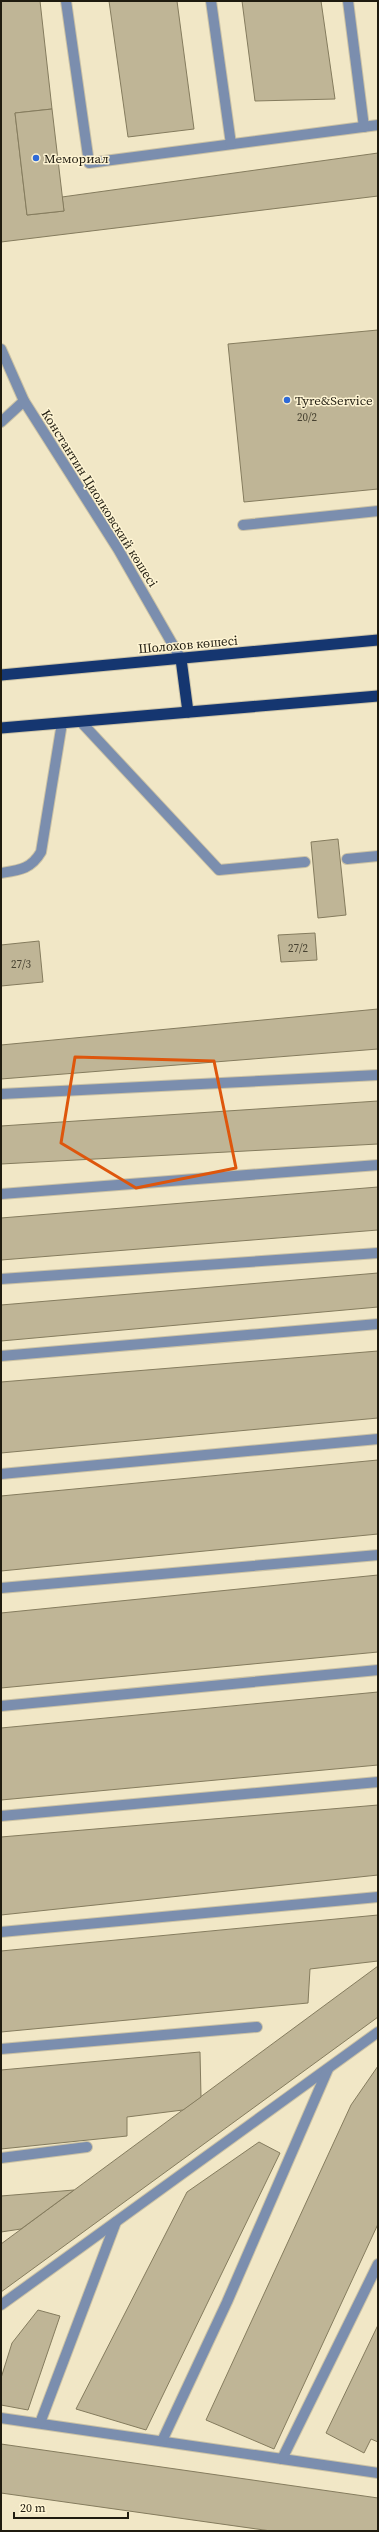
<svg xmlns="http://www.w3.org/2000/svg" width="379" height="2532" font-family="'Source Serif 4',serif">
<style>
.building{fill:#bfb596;stroke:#857c5e}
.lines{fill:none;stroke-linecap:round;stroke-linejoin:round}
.service-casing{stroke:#cbc2a5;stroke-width:12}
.tertiary-casing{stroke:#cbc2a5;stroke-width:12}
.trunk-casing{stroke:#cbc2a5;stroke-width:13}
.service{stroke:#7b8eae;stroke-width:10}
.tertiary{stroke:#7b8eae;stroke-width:10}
.trunk{stroke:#153670;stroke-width:11}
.marked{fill:none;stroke:#de560c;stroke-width:3;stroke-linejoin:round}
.poi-dot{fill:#2f6ad8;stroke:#fef4d3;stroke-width:1.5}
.labels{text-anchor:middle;stroke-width:3;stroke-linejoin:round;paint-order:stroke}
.number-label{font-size:11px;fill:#474231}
.poi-label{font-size:13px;fill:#1f1b0f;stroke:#fef4d3;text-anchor:start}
.street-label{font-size:13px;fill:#1f1b0f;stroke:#fef4d3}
</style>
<rect width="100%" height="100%" fill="#f1e7c6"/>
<g class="building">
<path d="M1,1H40L52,109L15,113L27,215L64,211L62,197L378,153V196L1,242Z"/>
<path d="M109,1H177L194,129L128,137Z"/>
<path d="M242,1H321L335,99L255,101Z"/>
<path d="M52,109L64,211L27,215L15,113Z"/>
<path d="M378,330V489L244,502L228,344Z"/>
<path d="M338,839L346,915L318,918L311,842Z"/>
<path d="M315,933L317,960L281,962L278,935Z"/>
<path d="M39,941L43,982L1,986V945Z"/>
<path d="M378,1009V1049L1,1079V1045Z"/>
<path d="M378,1101V1144L1,1164V1126Z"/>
<path d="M378,1187V1230L1,1260V1218Z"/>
<path d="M378,1273V1307L1,1341V1305Z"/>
<path d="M378,1351V1418L1,1453V1382Z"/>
<path d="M378,1460V1534L1,1571V1496Z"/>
<path d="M378,1575V1652L1,1688V1613Z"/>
<path d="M378,1692V1765L1,1800V1728Z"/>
<path d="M378,1805V1875L1,1915V1837Z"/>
<path d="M378,1915V1961L310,1969L308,2003L1,2032V1951Z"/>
<path d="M378,1966V2017L1,2292V2244Z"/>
<path d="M200,2052L201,2097L183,2110L127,2117V2136L1,2149V2070Z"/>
<path d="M378,2066V2224L274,2449L206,2420L351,2105Z"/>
<path d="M259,2142L280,2153L146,2430L76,2409L187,2192Z"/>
<path d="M74,2190L21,2229L1,2232V2196Z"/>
<path d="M38,2310L60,2316L28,2410L1,2405V2378L12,2343Z"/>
<path d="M378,2325V2442L371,2439L364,2453L326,2433Z"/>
<path d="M1,2444L378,2498V2531H271L1,2493Z"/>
</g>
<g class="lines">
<defs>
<g id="service">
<path d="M66,1L89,163L378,125"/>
<path d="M211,1L231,144"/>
<path d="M348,1L364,127"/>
<path d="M1,422L24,401"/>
<path d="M243,525L378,511"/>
<path d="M81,722L219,870L305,862"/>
<path d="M347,859L378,856"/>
<path d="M1,873C20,870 31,869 41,852L62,723"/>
<path d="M1,1094L378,1075"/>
<path d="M1,1194L378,1165"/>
<path d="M1,1279L378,1253"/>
<path d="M1,1356L378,1324"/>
<path d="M1,1474L378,1439"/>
<path d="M1,1588L378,1555"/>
<path d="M1,1706L378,1670"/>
<path d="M1,1816L378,1782"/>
<path d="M1,1932L378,1897"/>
<path d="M1,2049L257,2027"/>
<path d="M1,2158L87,2147"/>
<path d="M1,2305L378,2032"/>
<path d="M1,2418L378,2473"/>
<path d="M40,2423L116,2222"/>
<path d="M162,2441L227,2302L328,2069"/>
<path d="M282,2459L378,2264"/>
</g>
<path id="tertiary" d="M1,349L24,401L118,549L181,659"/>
<g id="trunk">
<path d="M181,659L188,712"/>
<path d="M1,675L378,640"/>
<path d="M1,728L378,696"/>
</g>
</defs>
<use href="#service" class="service-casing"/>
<use href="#tertiary" class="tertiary-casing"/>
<use href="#trunk" class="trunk-casing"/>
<use href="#service" class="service"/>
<use href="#tertiary" class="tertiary"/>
<use href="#trunk" class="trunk"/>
</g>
<path class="marked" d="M75,1057L214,1061L236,1168L136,1188L61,1143Z"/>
<g class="poi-dot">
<circle cx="36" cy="158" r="4"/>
<circle cx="287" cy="400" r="4"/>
</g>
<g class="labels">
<g class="number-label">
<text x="307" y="421">20/2</text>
<text x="298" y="952">27/2</text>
<text x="21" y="968">27/3</text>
</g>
<g class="poi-label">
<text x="44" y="163">Мемориал</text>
<text x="295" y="405">Tyre&amp;Service</text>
</g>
<g class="street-label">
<text transform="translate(100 498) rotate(58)" y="5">Константин Циолковский көшесі</text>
<text transform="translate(188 644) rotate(-5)" y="5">Шолохов көшесі</text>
</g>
</g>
<rect width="379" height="2532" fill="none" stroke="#1f1b0f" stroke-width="4"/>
<path d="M14 2512v6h114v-6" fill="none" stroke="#1f1b0f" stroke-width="2"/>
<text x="20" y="2512" font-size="12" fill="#1f1b0f" stroke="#fef4d3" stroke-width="3" paint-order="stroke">20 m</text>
</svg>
